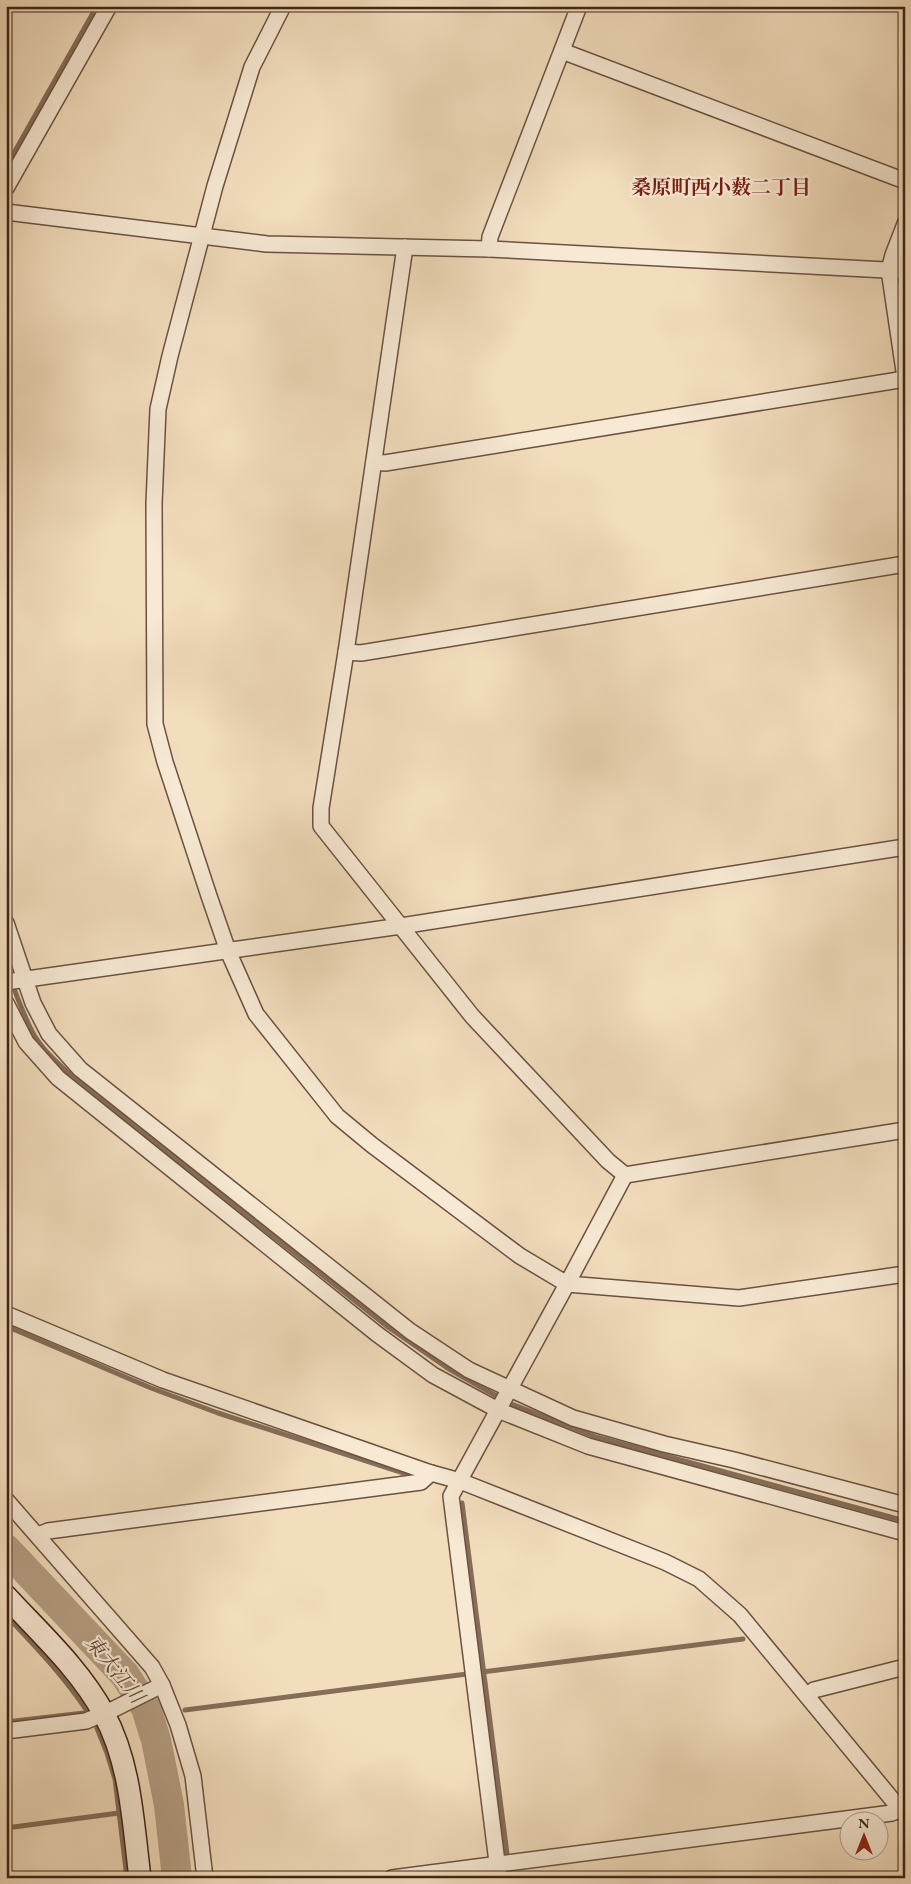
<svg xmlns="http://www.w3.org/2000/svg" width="911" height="1884" font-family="'EB Garamond','Noto Serif JP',serif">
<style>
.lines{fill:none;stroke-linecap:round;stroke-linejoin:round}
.stream{stroke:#856d58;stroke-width:5}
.river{stroke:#b59e84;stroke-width:30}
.street-casing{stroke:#6b5240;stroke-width:18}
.secondary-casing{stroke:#3e2416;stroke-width:24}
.street{stroke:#f7e9d4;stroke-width:15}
.secondary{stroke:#f7e9d4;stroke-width:21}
.labels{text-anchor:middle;stroke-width:4.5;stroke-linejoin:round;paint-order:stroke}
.neighbourhood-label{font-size:20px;font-weight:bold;fill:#7a1f14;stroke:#f7e9d4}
.water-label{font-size:20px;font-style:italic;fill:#624937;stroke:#f7e9d4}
</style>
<rect width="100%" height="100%" fill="#f2ddbd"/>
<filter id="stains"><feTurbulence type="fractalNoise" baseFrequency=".004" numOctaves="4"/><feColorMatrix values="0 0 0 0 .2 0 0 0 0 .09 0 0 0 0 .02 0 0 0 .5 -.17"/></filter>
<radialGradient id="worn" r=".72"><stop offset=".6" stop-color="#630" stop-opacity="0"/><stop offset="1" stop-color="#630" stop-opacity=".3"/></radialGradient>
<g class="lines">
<g class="stream">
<path d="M6,167L97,6"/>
<path d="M6,966C14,989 22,1013 34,1035C44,1052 60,1065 74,1078L388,1327L449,1369L509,1403L596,1437L905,1521"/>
<path d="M6,1326L151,1388L218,1413L416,1477"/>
<path d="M462,1503L507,1854"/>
<path d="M6,1615C35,1646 64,1676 87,1711L84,1713L6,1722"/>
<path d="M482,1672L743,1639"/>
<path d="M185,1710L467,1674"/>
<path d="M97,1728L107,1753L115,1779L127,1878"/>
<path d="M6,1828L119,1813"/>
<path d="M510,1872V1878"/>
</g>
<path class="river" d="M6,1549L125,1675L146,1708L156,1740L169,1805L177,1878"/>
<defs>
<g id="street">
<path d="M283,6L252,67L215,186L170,356L158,409L154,503L155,724L165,762L209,896L228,951L256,1014L337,1116L372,1145L520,1256L567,1284L625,1175"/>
<path d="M562,51L905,181"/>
<path d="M6,188L109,6"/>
<path d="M6,212L267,244L489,249L905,271"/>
<path d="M905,224L893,255L889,270L905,378"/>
<path d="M405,247L346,652L321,808V826L472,1016L608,1161L625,1175L905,1130"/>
<path d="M489,249L490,237L579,6"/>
<path d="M374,462L385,463L905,379"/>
<path d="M346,652L361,653L905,564"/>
<path d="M6,923L33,1003L49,1034L80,1069L410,1331L469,1370L573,1418L664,1444L734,1460L905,1505"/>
<path d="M6,982L401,926L905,847"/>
<path d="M6,1003L26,1042L58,1078L377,1334L433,1375L498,1410L588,1446L905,1533"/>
<path d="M6,1314L163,1380L431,1473L460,1481L665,1562L699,1579L740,1615L905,1815"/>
<path d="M6,1500L152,1667L162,1685L114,1709L86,1721L6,1731"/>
<path d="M38,1535L48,1531L421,1482L431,1473"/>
<path d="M162,1685L178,1725L193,1776L205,1878"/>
<path d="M807,1696L814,1690L905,1667"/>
<path d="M392,1878L892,1813L900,1809"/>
<path d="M499,1878L451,1496L567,1284L739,1298L905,1274"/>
</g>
<path id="secondary" d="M6,1596C40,1633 80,1669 104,1714C131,1764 133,1823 140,1878"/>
</defs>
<use href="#street" class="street-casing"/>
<use href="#secondary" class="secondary-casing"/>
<use href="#street" class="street"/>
<use href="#secondary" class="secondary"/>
</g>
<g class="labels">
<g class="neighbourhood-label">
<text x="721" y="194">桑原町西小薮二丁目</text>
</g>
<g class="water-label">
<text transform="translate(115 1669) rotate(51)" y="7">東大江川</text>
</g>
</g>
<rect width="911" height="1884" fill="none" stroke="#f2ddbd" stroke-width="25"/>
<rect x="8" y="8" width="896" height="1869" fill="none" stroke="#3e2416" stroke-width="2.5"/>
<rect x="12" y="12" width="886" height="1859" fill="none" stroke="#3e2416"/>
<g transform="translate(864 1836)"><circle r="24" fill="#f7e9d4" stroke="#ad9a88"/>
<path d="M0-4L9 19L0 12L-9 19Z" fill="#8f2418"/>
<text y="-8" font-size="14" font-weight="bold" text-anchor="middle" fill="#3e2416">N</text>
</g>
<rect width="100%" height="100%" filter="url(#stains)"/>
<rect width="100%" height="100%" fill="url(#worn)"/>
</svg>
